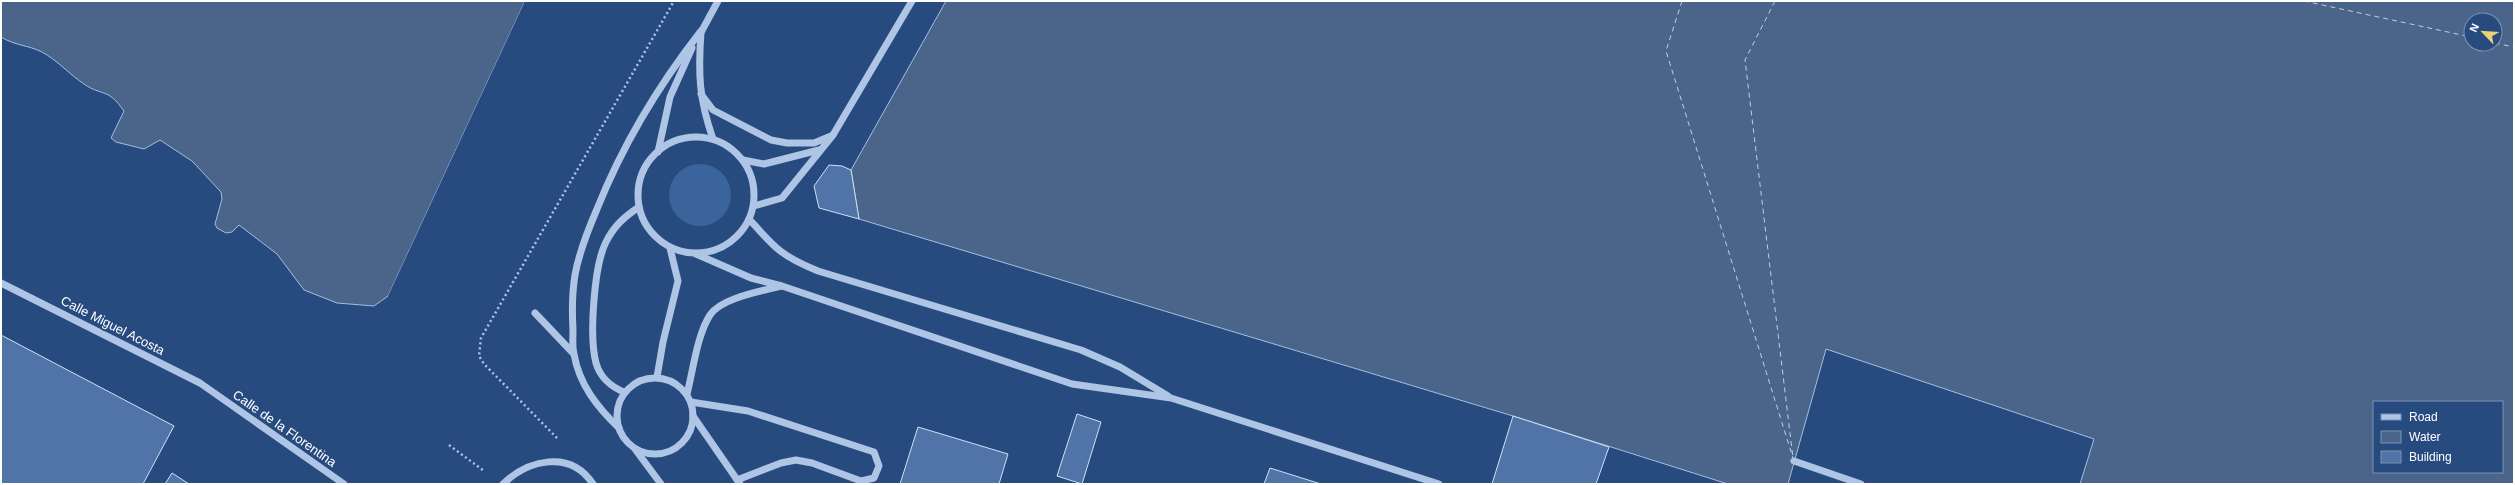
<svg xmlns="http://www.w3.org/2000/svg" width="2515" height="485" font-family="Arial,sans-serif">
<style>
.green{fill:#3c649c}
.water{fill:#4b648a;stroke:#a3bfe6;fill-rule:evenodd}
.pier{fill:#274b7f}
.lines{fill:none;stroke-linecap:round;stroke-linejoin:round}
.ferry{stroke:#b9cfed;stroke-width:1;stroke-dasharray:5 4;stroke-linecap:butt}
.building{fill:#5074a7;stroke:#d1e0f4}
.path{stroke:#aec5e5;stroke-width:2.5;stroke-dasharray:2 3;stroke-linecap:butt}
.minor{stroke:#aec5e5;stroke-width:7}
.labels{text-anchor:middle;stroke-width:4;stroke-linejoin:round;paint-order:stroke}
.street-label{font-size:13px;fill:#fff;stroke:#274b7f}
</style>
<rect width="100%" height="100%" fill="#274b7f"/>
<circle class="green" cx="700" cy="195" r="31"/>
<g class="water">
<path d="M1,1H525L388,296L374,306L337,303L304,290L277,254L239,225L232,232L226,233L217,228L215,224L222,199L221,192L192,161L160,140L144,149L116,142L111,138L124,111C107,87 103,97 84,84C69,74 57,60 42,52C28,45 16,46 1,37Z"/>
<path d="M946,1H2514V484H2080L2094,439L1826,349L1788,484H1728L1513,416L859,219L851,170ZM2471,20H2495V44H2471ZM2374,402H2502V472H2374Z"/>
</g>
<path class="pier" d="M525,1L526,2L390,297L388,296Z"/>
<g class="lines">
<g class="ferry">
<path d="M1682,1L1666,51L1793,458"/>
<path d="M1775,1L1745,60L1793,458"/>
<path d="M2304,1L2471,37"/>
<path d="M2495,43L2514,47"/>
</g>
</g>
<g class="building">
<path d="M829,165L842,166L851,170L859,219L819,208L814,186Z"/>
<path d="M1,335L174,426L143,484H1Z"/>
<path d="M1077,414L1101,422L1082,484L1057,476Z"/>
<path d="M1513,416L1609,447L1596,484H1492Z"/>
<path d="M918,427L1008,454L999,484H900Z"/>
<path d="M1270,468L1321,484H1264Z"/>
<path d="M172,473L189,484H165Z"/>
</g>
<g class="lines">
<g class="path">
<path d="M557,438L484,364L479,356L481,338L674,1"/>
<path d="M449,445L484,471"/>
</g>
<g class="minor">
<path d="M701,32C698,74 699,99 713,139"/>
<path d="M699,36L718,1"/>
<path d="M701,94L713,110L771,140L787,143H814L831,136"/>
<circle cx="696" cy="195" r="58"/>
<path d="M658,152L670,97L692,48"/>
<path d="M743,160L764,164L819,150"/>
<path d="M754,206L782,198L833,135L912,1"/>
<path d="M749,219C775,248 781,256 818,271L1081,350L1120,367L1168,396"/>
<path d="M696,254L751,278L782,286L1072,384L1171,398L1439,484"/>
<path d="M1,283L200,383L344,484"/>
<path d="M535,313L573,353"/>
<path d="M657,377L663,342L678,281L670,248"/>
<circle cx="655" cy="416" r="38"/>
<path d="M624,392C611,387 600,377 596,363C589,337 594,265 606,242C614,226 624,217 639,207"/>
<path d="M687,394C693,371 697,335 710,315C721,298 762,291 781,286"/>
<path d="M691,402L748,411L874,452L879,466L874,478L861,481L812,463L796,460L781,463L737,480"/>
<path d="M693,416L740,484"/>
<path d="M619,428C597,407 579,384 574,354C572,346 573,337 573,330C572,312 572,293 575,275C579,252 588,230 597,209C623,144 658,86 701,31"/>
<path d="M635,449L661,484"/>
<path d="M1794,461L1861,484"/>
<path d="M503,484C528,460 570,449 593,484"/>
</g>
</g>
<g class="labels">
<g class="street-label">
<text transform="translate(113 325) rotate(27)" y="5">Calle Miguel Acosta</text>
<text transform="translate(285 428) rotate(35)" y="5">Calle de la Florentina</text>
</g>
</g>
<rect width="2515" height="485" fill="none" stroke="#ffffff" stroke-width="4"/>
<rect x="2373" y="401" width="130" height="72" fill="#274b7f" stroke="#7d93b2"/>
<rect x="2381" y="414" width="20" height="6" fill="#aec5e5" stroke="#7d93b2"/>
<text x="2409" y="421" font-size="12" fill="#ffffff">Road</text>
<rect x="2381" y="431" width="20" height="12" fill="#4b648a" stroke="#7d93b2"/>
<text x="2409" y="441" font-size="12" fill="#ffffff">Water</text>
<rect x="2381" y="451" width="20" height="12" fill="#5074a7" stroke="#7d93b2"/>
<text x="2409" y="461" font-size="12" fill="#ffffff">Building</text>
<g transform="translate(2483 32) rotate(295)"><circle r="19" fill="#274b7f" stroke="#7d93b2"/>
<path d="M0-3L7 15L0 10L-7 15Z" fill="#edcf74"/>
<text y="-6" font-size="11" font-weight="bold" text-anchor="middle" fill="#ffffff">N</text>
</g>
</svg>
